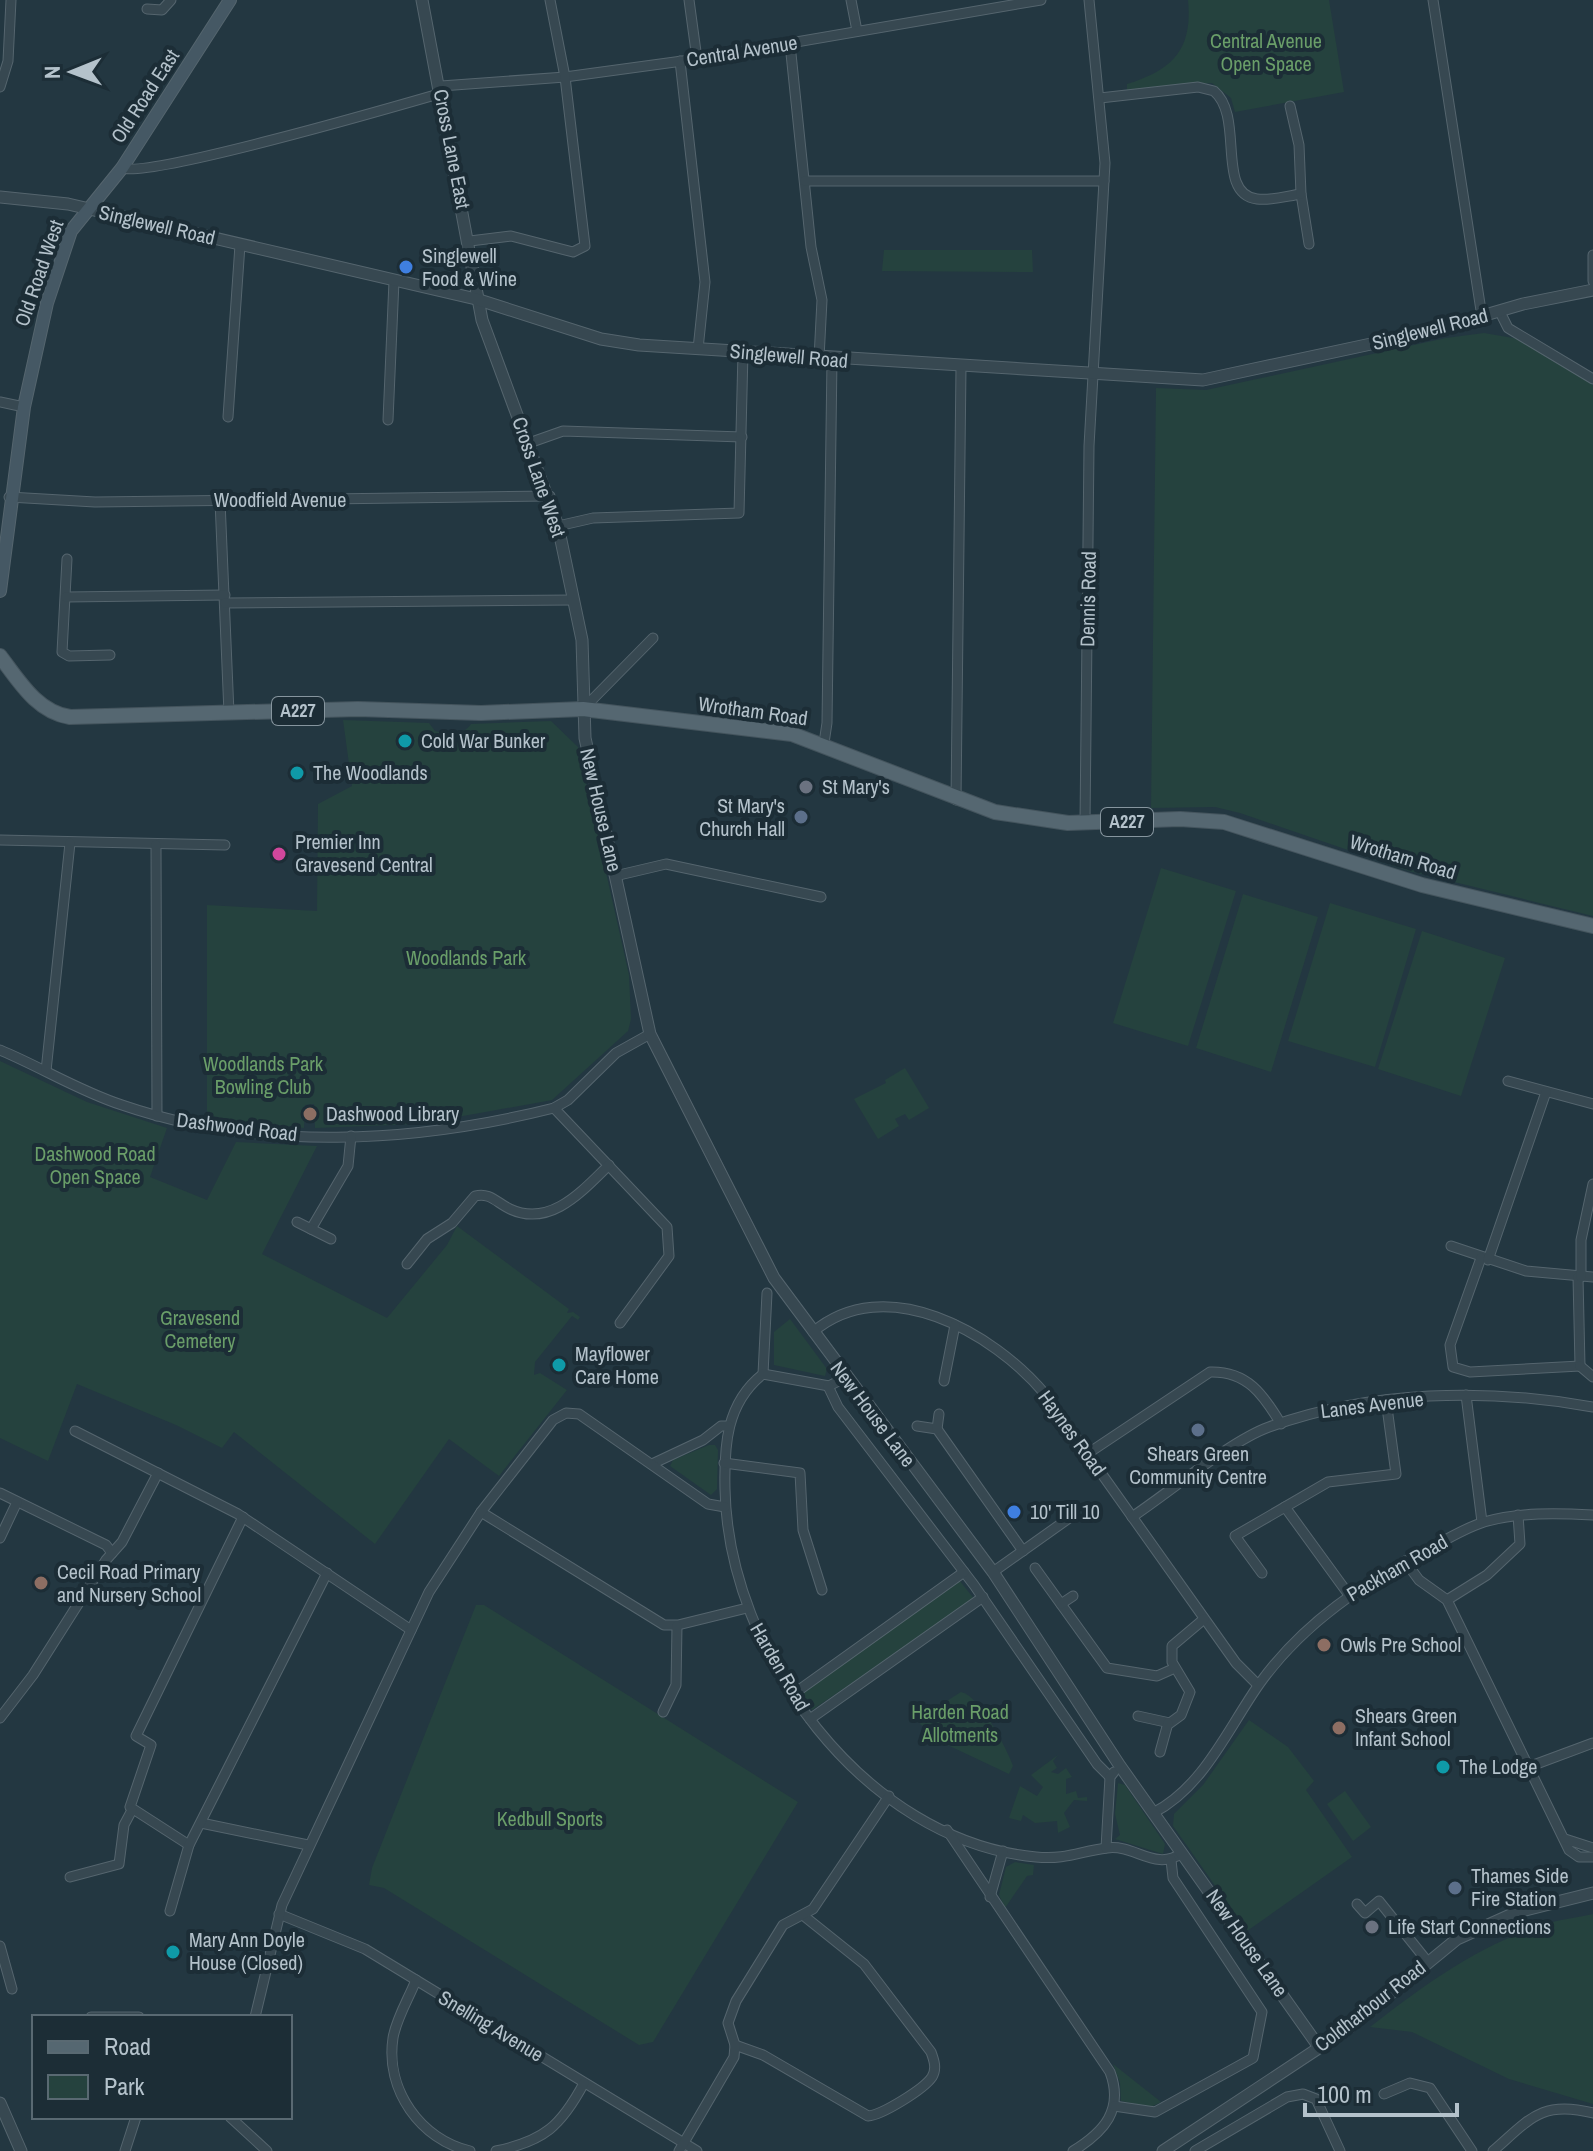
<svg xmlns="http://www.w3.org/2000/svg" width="1593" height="2151" font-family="'Archivo Narrow',sans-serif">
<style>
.green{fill:#25423e}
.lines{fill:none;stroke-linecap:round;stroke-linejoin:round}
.minor-casing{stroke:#55656e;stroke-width:11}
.tertiary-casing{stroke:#55656e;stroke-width:13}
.secondary-casing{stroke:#55656e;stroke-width:14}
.primary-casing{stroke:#44545d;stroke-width:16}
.minor{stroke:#374851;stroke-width:9}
.tertiary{stroke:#374851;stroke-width:11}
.secondary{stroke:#455864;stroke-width:12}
.primary{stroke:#556771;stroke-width:14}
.shop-dot{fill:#3f7fe0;stroke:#1c2d36;stroke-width:3}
.culture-dot{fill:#0f9aa8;stroke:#1c2d36;stroke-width:3}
.worship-dot{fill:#6b7280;stroke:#1c2d36;stroke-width:3}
.service-dot{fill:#5c6f8a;stroke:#1c2d36;stroke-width:3}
.hotel-dot{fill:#d1479c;stroke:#1c2d36;stroke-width:3}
.education-dot{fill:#8d6e63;stroke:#1c2d36;stroke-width:3}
.labels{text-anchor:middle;stroke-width:8;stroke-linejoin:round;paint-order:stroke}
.shield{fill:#1c2d36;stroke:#86959e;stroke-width:2}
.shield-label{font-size:18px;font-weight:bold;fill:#b4c2cb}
.park-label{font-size:20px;fill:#6a9e69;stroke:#1c2d36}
.street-label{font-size:20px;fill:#b4c2cb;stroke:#1c2d36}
.poi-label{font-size:20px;fill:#b4c2cb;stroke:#1c2d36;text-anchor:start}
</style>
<rect width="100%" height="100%" fill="#233741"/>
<g class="green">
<path d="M1188,0H1329L1344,92L1235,112L1231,98L1212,83L1127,90V84C1172,70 1193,50 1188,0Z"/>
<path d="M884,250H1032L1033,272L882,271Z"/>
<path d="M1484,333L1525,340L1593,385V916L1409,871L1240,813L1215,807L1151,808L1156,388L1206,390L1446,338Z"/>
<path d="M343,720L429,723L435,731C448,735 463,736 471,724L551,721L578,747L629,975L631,1019L628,1031L552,1100L419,1124L315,1128L314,1104L305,1105L304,1128L207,1118V905L317,911L318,804L352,786Z"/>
<path d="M1161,868L1236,891L1188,1046L1113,1023Z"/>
<path d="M1243,894L1318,917L1271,1072L1196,1048Z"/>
<path d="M1330,903L1416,929L1375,1067L1288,1041Z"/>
<path d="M1422,931L1505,958L1461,1096L1378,1069Z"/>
<path d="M0,1061L87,1102L167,1128L150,1177L207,1200L236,1142L317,1146L262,1254L387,1318L447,1245L457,1226L569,1309L567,1313L573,1312L580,1317L578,1320L572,1316L535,1362L534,1375L540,1373L567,1390L499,1476L449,1439L375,1544L234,1432L222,1448L176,1425L77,1384L48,1461L0,1438Z"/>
<path d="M905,1068L929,1108L909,1120L905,1114L895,1119L899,1126L878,1139L854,1099L886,1083L885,1080Z"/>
<path d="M790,1319L827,1369L825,1376L774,1365V1332Z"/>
<path d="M709,1445H715L718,1450L717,1489L711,1495L670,1466L673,1460Z"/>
<path d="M959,1580L975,1600L812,1710L801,1693Z"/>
<path d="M476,1605H484L798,1802L653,2042L639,2045L384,1888L369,1885L372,1868Z"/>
<path d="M961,1692C980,1696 1006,1747 1013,1766L1009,1774L939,1741L920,1724L923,1716Z"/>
<path d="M1249,1720L1288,1747L1314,1781L1306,1790L1352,1857L1247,1931L1173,1826L1174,1814L1203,1785Z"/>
<path d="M1058,1755L1053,1761L1057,1768L1051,1772L1058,1774L1066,1768L1072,1777L1066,1779V1794L1076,1791L1078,1798L1087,1797V1801L1074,1800L1064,1813L1070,1827L1058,1833L1057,1821L1035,1823L1023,1815L1021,1821L1009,1818L1020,1786L1037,1796L1043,1787L1031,1775Z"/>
<path d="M1118,1783L1125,1785L1165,1844L1163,1854L1115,1839L1120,1835L1115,1814Z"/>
<path d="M1345,1791L1371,1827L1353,1841L1327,1804Z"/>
<path d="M1015,1862L1034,1865L1033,1875L1027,1876L1005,1908L999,1895L1006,1867Z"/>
<path d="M1593,1914V2104L1509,2079L1412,2032L1370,2027C1421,1987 1476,1947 1539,1926C1556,1920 1575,1918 1593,1914Z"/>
<path d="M1113,2064L1161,2102L1151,2107L1121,2101L1120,2083Z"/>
</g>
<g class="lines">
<defs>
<g id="minor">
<path d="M689,0L697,59"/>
<path d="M851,0L857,31"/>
<path d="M1433,0L1482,317"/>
<path d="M147,9L162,10L171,0"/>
<path d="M790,44L811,247L822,300L819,358"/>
<path d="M680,61L705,282L698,349"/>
<path d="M441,86L565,77L697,59L1041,0"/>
<path d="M0,87L8,61L11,0"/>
<path d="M1100,98L1198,87L1214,91C1245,117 1215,194 1257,199C1271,201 1287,196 1301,194L1309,244"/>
<path d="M1290,106L1299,145L1301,194"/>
<path d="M122,168C149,178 397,106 442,93"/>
<path d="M805,181H1104"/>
<path d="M470,241L511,236L573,252L585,246L565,77L550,0"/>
<path d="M1593,255V281"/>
<path d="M1500,312L1508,328L1593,379"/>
<path d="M0,402L24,407"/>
<path d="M228,417L240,245"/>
<path d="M388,420L394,281"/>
<path d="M529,443L563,431L742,437"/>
<path d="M9,497L95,502L550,496"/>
<path d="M220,501L229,713"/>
<path d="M558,526L593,518L739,513L743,352"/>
<path d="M67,559L62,652L69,656L110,655"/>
<path d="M66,597L225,595"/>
<path d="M225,603L574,600"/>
<path d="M583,709L653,638"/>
<path d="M824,743L827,723L832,359"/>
<path d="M956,800L961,367"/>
<path d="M1085,823L1089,446L1105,163L1089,0"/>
<path d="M0,840L225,845"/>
<path d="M156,845L157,1116"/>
<path d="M615,876L666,864L821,897"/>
<path d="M0,1050C41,1067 79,1091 122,1105C259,1152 414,1143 554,1108L568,1100L616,1053L650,1034"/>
<path d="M46,1071L70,843"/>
<path d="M1508,1081L1593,1104"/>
<path d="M554,1108L667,1227L669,1256L620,1323"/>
<path d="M297,1222L311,1229L348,1166L351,1136"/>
<path d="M311,1229L331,1239"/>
<path d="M1451,1246L1526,1271L1593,1277"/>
<path d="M1481,1258L1450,1345L1453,1367L1470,1372L1580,1366"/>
<path d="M1488,1260L1546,1092"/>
<path d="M407,1264L427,1239L452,1223L475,1196C490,1192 497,1203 510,1209C551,1228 583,1190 609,1165"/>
<path d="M1578,1277L1580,1366"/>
<path d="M1581,1277V1240L1593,1184"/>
<path d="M813,1332C885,1271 993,1332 1045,1394L1236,1663L1258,1685"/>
<path d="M1580,1366L1593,1377"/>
<path d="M763,1374L767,1293"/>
<path d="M846,1377L829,1386L763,1374C726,1403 724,1446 725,1489C728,1653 864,1841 1036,1857C1066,1860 1081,1851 1107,1848C1135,1844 1155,1872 1182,1853"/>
<path d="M944,1381L955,1325"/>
<path d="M828,1386L838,1407L974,1585L1097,1764L1110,1777"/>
<path d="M1466,1395L1482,1522"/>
<path d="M917,1426L937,1429L1023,1551"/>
<path d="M937,1429L939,1414"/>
<path d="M75,1431L238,1514L411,1630"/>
<path d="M1087,1454L1210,1372C1247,1371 1263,1394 1281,1424"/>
<path d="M724,1463L800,1473L803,1530L822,1590"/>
<path d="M652,1464L703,1440L721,1426H729"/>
<path d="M0,1493L106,1545L112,1553"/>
<path d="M1285,1507L1349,1595"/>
<path d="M481,1512L664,1625H678L747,1608"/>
<path d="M1132,1517C1168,1493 1232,1440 1269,1427C1372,1390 1486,1388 1593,1407"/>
<path d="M0,1538L17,1502"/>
<path d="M1405,1561L1419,1580L1447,1600L1569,1850L1579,1857H1593"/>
<path d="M1035,1568L1107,1668L1157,1676L1175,1668"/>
<path d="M993,1572L1072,1516"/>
<path d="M1262,1573L1235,1536L1328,1482L1396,1474L1386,1400"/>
<path d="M1447,1600L1487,1575L1520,1544L1518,1515"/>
<path d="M1061,1604L1073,1596"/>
<path d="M792,1695L964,1572"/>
<path d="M663,1712L676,1685L677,1626"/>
<path d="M1138,1716L1170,1723L1181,1715L1190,1692L1172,1662V1646L1204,1619"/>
<path d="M0,1718L33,1675L106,1560L122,1542L158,1473"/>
<path d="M810,1719L983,1597"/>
<path d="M1160,1752L1168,1723"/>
<path d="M1531,1766L1593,1743"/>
<path d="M1153,1813C1204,1787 1228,1728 1260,1683C1304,1622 1364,1583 1429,1549C1447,1539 1465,1528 1484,1522C1519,1512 1557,1513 1593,1515"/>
<path d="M201,1823L308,1845"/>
<path d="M947,1830L1110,2072C1124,2110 1104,2132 1073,2151"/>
<path d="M1565,1839L1593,1848"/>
<path d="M189,1845L130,1807L151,1745L136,1736L243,1517"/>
<path d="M1106,1848L1110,1777L1114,1772"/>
<path d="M70,1877L119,1864L124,1825L132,1810"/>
<path d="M990,1897L1003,1851"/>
<path d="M1357,1904L1365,1913L1379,1901L1427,1961"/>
<path d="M170,1911L189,1845L327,1573"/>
<path d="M279,1914L365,1949L697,2151"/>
<path d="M0,1946L12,1989"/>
<path d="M416,1980C409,1998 396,2019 393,2038C385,2090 421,2140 470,2151"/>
<path d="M91,2017H139"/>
<path d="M255,2017L282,1905L429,1592L481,1512L553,1420L566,1413L579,1414L708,1504L725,1507"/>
<path d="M735,2045L763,2055L868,2116C882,2115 924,2089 932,2077C937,2069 934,2060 931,2052L864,1964L804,1916"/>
<path d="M1384,2094L1410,2083L1430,2088L1472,2151"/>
<path d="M1114,2106L1155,2112L1253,2058L1262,2012L1173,1878L1171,1860"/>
<path d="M230,2117L267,2151"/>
<path d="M125,2151L136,2117"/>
<path d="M496,2151C544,2141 561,2126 584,2083"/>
<path d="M679,2151L734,2057L735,2045L728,2023L736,2001L783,1925L813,1909L889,1796"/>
<path d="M1195,2151L1287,2097L1303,2094L1316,2099L1340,2151"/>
<path d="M1493,2151C1530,2119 1541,2100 1593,2113"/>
</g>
<g id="tertiary">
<path d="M422,0L482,320L558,526L582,640L585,738L650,1034L774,1278L993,1572L1120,1766L1319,2047"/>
<path d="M0,197L68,204L476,299L601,339L639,345L1203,380L1427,332L1523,304L1593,290"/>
<path d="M0,2103L21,2151"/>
<path d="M1163,2151L1346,2030L1457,1939L1517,1912L1593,1893"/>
</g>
<path id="secondary" d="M0,591L24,407L47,303L71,231L122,168L230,0"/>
<path id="primary" d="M0,656C19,681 37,712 70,717L358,709L481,713L583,709L792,734L995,812L1068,823L1180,819L1224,822L1422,885L1593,926"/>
</defs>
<use href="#minor" class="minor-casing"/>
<use href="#tertiary" class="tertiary-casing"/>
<use href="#secondary" class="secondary-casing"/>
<use href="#primary" class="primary-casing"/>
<use href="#minor" class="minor"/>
<use href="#tertiary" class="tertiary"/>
<use href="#secondary" class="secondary"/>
<use href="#primary" class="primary"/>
</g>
<g class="shop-dot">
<circle cx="406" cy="267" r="8"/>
<circle cx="1014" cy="1512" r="8"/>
</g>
<g class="culture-dot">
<circle cx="405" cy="741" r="8"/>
<circle cx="297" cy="773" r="8"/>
<circle cx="559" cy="1365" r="8"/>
<circle cx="1443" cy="1767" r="8"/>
<circle cx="173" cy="1952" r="8"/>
</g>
<g class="worship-dot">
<circle cx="806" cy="787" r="8"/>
<circle cx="1372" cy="1927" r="8"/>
</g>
<g class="service-dot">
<circle cx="801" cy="817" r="8"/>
<circle cx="1198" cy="1430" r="8"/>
<circle cx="1455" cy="1888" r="8"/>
</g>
<circle class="hotel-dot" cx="279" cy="854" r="8"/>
<g class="education-dot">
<circle cx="310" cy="1114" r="8"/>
<circle cx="41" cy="1583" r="8"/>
<circle cx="1324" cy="1645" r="8"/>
<circle cx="1339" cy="1728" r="8"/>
</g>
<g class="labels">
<g class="shield">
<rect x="272" y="697" width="52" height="28" rx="6"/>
<rect x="1101" y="808" width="52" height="28" rx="6"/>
</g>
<g class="shield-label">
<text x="298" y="717">A227</text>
<text x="1127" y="828">A227</text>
</g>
<g class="park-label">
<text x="1266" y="48">Central Avenue<tspan x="1266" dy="23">Open Space</tspan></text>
<text x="466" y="965">Woodlands Park</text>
<text x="263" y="1071">Woodlands Park<tspan x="263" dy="23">Bowling Club</tspan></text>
<text x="95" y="1161">Dashwood Road<tspan x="95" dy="23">Open Space</tspan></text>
<text x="200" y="1325">Gravesend<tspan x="200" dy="23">Cemetery</tspan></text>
<text x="960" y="1719">Harden Road<tspan x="960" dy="23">Allotments</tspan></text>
<text x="550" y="1826">Kedbull Sports</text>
</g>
<g class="street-label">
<text transform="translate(742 51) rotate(-9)" y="7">Central Avenue</text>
<text transform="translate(145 96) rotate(-57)" y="7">Old Road East</text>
<text transform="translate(452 149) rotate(79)" y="7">Cross Lane East</text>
<text transform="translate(157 225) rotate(13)" y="7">Singlewell Road</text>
<text transform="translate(39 273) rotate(-71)" y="7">Old Road West</text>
<text transform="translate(1430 329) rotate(-14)" y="7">Singlewell Road</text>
<text transform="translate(789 356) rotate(5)" y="7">Singlewell Road</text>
<text transform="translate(539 477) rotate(71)" y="7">Cross Lane West</text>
<text x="280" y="507">Woodfield Avenue</text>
<text transform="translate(1088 599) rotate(-89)" y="7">Dennis Road</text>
<text transform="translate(753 711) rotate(8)" y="7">Wrotham Road</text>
<text transform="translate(601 810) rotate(77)" y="7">New House Lane</text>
<text transform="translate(1403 857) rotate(17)" y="7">Wrotham Road</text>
<text transform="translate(237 1127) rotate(7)" y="7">Dashwood Road</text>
<text transform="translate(1372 1405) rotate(-7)" y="7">Lanes Avenue</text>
<text transform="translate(873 1414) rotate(53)" y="7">New House Lane</text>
<text transform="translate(1072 1433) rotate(54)" y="7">Haynes Road</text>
<text transform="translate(1397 1568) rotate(-30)" y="7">Packham Road</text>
<text transform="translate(780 1667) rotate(60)" y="7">Harden Road</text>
<text transform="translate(1247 1943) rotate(55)" y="7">New House Lane</text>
<text transform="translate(1370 2006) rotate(-38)" y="7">Coldharbour Road</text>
<text transform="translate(491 2026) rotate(31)" y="7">Snelling Avenue</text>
</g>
<g class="poi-label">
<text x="422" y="263">Singlewell<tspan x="422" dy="23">Food &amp; Wine</tspan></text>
<text x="421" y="748">Cold War Bunker</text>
<text x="313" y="780">The Woodlands</text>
<text x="822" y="794">St Mary's</text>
<text x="785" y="813" text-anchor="end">St Mary's<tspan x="785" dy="23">Church Hall</tspan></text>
<text x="295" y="849">Premier Inn<tspan x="295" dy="23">Gravesend Central</tspan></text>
<text x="326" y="1121">Dashwood Library</text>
<text x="575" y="1361">Mayflower<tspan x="575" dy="23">Care Home</tspan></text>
<text x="1198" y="1461" text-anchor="middle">Shears Green<tspan x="1198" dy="23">Community Centre</tspan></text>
<text x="1030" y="1519">10' Till 10</text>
<text x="57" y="1579">Cecil Road Primary<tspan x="57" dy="23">and Nursery School</tspan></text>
<text x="1340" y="1652">Owls Pre School</text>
<text x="1355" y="1723">Shears Green<tspan x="1355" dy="23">Infant School</tspan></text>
<text x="1459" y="1774">The Lodge</text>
<text x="1471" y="1883">Thames Side<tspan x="1471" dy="23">Fire Station</tspan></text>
<text x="1388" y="1934">Life Start Connections</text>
<text x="189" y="1947">Mary Ann Doyle<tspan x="189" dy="23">House (Closed)</tspan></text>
</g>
</g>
<rect x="32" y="2015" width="260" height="104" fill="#1c2d36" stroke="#596972" stroke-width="2"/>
<rect x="48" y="2041" width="40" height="12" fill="#556771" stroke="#596972" stroke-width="2"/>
<text x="104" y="2055" font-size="24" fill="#b4c2cb">Road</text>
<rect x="48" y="2075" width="40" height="24" fill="#25423e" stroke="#596972" stroke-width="2"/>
<text x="104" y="2095" font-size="24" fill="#b4c2cb">Park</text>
<g transform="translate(72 72) rotate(269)" stroke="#1c2d36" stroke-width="6" paint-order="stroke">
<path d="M0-6L14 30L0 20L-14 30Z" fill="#b4c2cb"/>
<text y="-12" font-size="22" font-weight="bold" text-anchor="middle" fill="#b4c2cb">N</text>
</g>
<path d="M1305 2103v12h152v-12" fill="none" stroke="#b4c2cb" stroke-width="4"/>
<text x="1317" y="2103" font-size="24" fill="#b4c2cb" stroke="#1c2d36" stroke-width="6" paint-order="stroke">100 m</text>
</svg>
